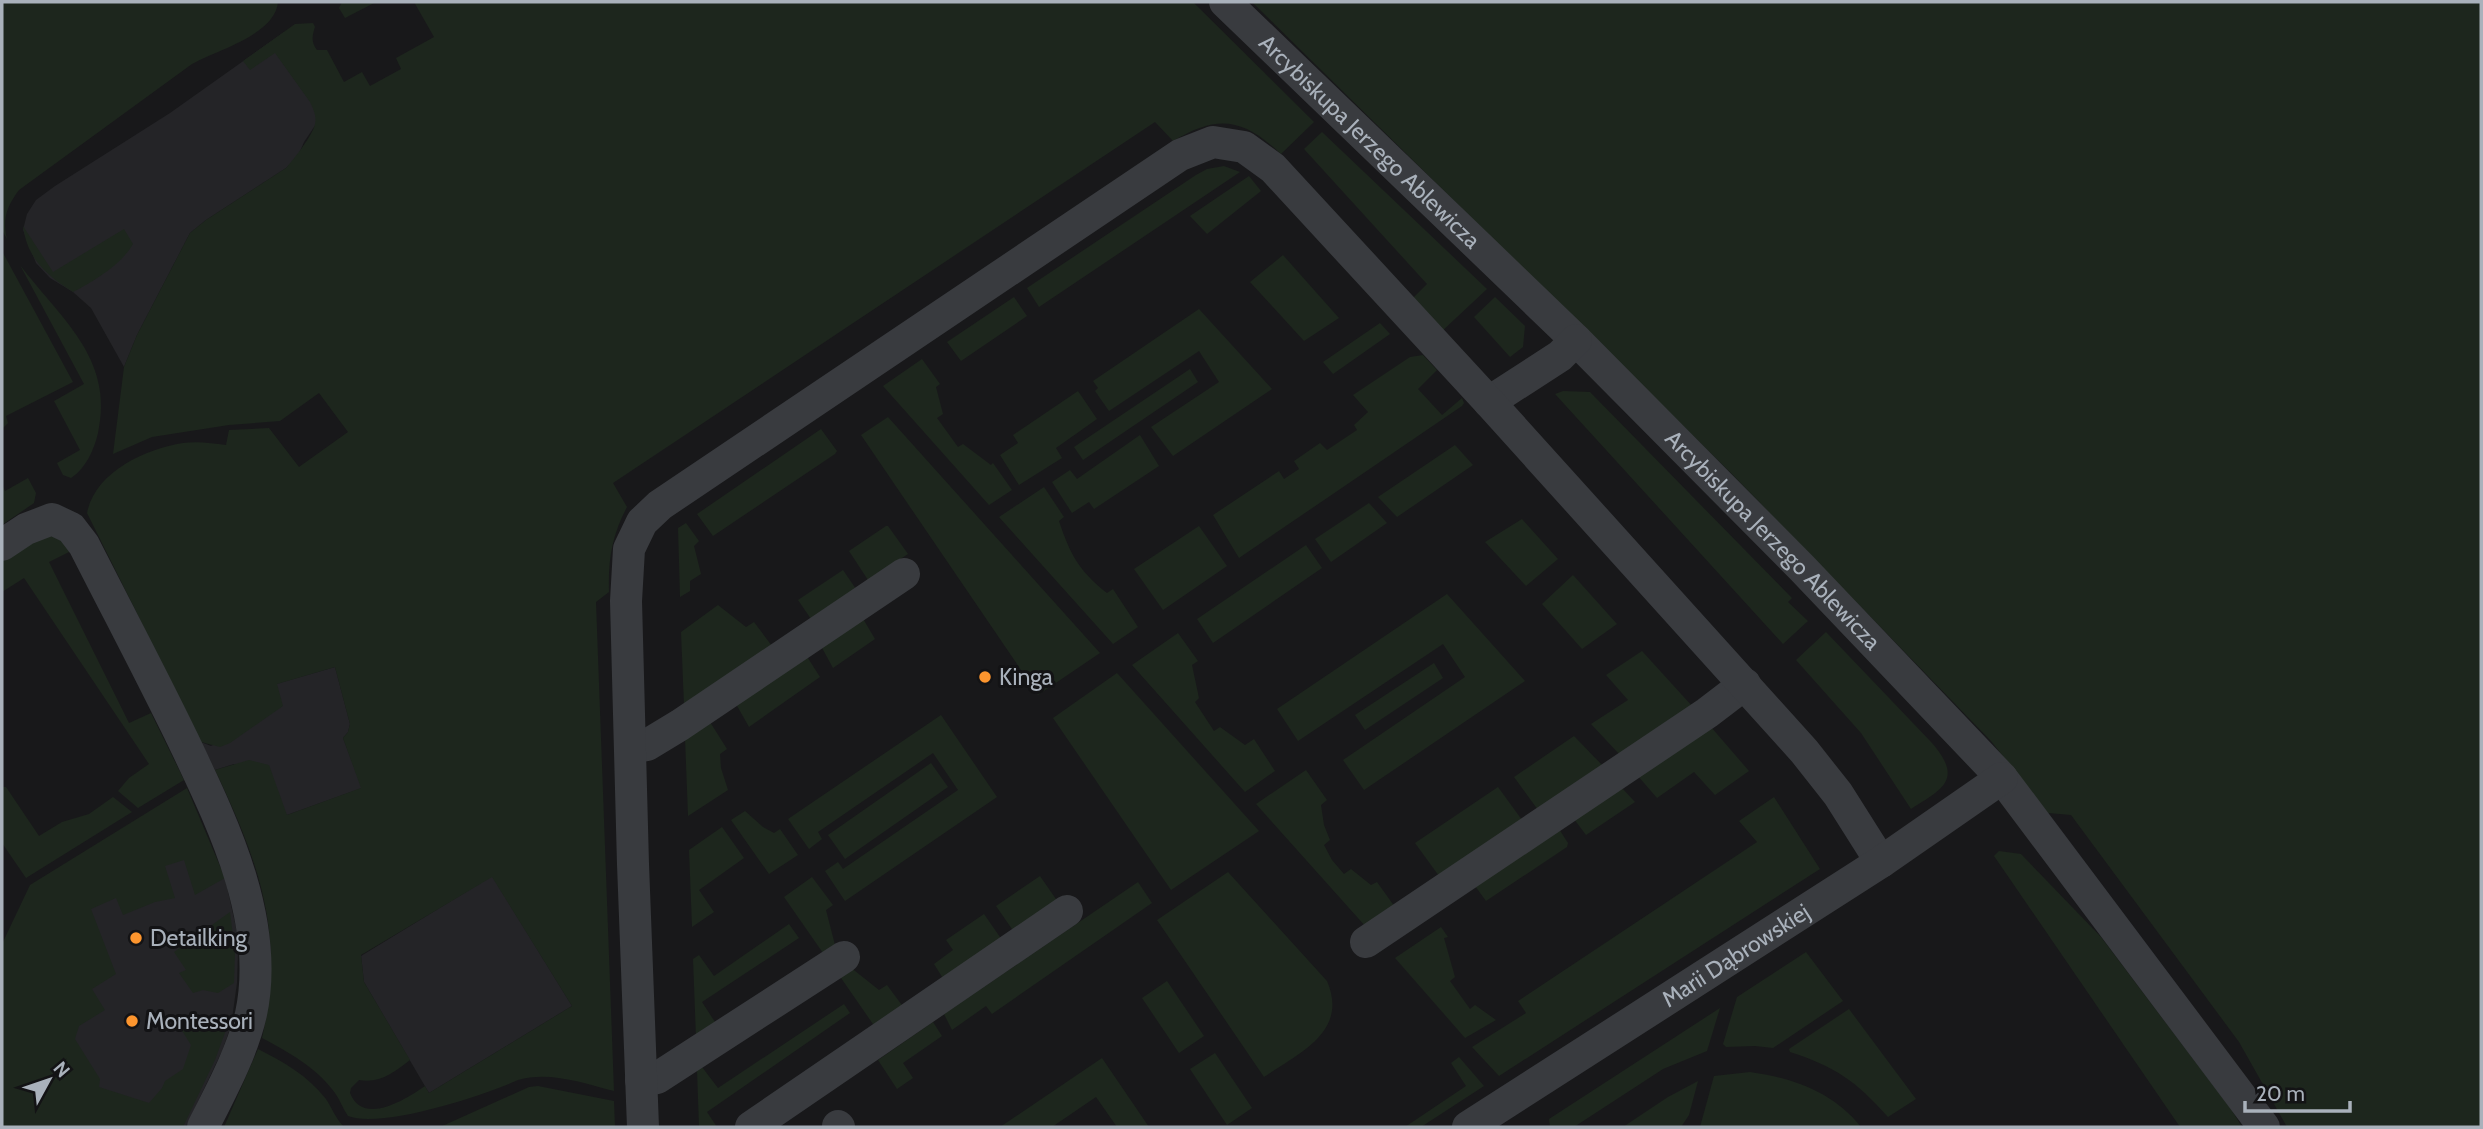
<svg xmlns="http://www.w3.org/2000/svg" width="2483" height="1129" font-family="Cabin,sans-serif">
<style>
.built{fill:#242427}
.green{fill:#1d261d;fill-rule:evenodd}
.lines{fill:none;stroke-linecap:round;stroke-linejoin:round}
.minor{stroke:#393b3f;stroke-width:32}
.poi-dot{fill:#fc952e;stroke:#131315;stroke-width:2.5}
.labels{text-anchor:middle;stroke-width:6;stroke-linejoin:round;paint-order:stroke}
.street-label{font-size:23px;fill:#a9b1bb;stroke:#131315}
.poi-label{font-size:23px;fill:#a9b1bb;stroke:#131315;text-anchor:start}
</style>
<rect width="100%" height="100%" fill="#18181a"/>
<g class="built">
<path d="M284,32L331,102L304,142L298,156L286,168L206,220L190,233L137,335L124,367L91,308L73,292L50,278L36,263L23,230L27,214L36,200L55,186L170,113Z"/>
<path d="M335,667L350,724L348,732L343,738L362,788L287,815L234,764L215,770L201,742L211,746L282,706L276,684Z"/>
<path d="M179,842L225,878L237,932L238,952L237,983L231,1026L222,1051L186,1127H102L13,945Z"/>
<path d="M492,876L572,1006L429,1093L364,982L361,956Z"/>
</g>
<g class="green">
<path d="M2,2H278C275,35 217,50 192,64L19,190C7,206 2,219 7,239L2,230Z"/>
<path d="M342,2H376L345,18L339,8Z"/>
<path d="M414,2H1193L1314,122L1281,154C1243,118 1218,114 1173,141L1155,122L613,483L627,507C612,535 608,560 609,592L596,602L614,1091C582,1083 550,1071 518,1080C482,1096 381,1129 348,1116C343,1109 340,1100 335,1093C316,1067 290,1053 262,1038C286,935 259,862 215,770L249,760L269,765L287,815L361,788L343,738L348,732L350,724L335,667L277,684L283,706L230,743L220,747L201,742L87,513C95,472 145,449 183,443C197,441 212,443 226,445L229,430L269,428L299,467L348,432L319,393L280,421L229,425L152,437L113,454L124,367L137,335L190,233L206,220L286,168C294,159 313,135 315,124C317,117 313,108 310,102L275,53L250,70L243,61L295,24L313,23L315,27C312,36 311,42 317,50H327L344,82L362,72L370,86L401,69L396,58L434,37ZM492,877L572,1006L429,1093L425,1086C405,1100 363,1126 350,1093L351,1088L359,1080C380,1084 394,1072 410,1060L364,982L361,955Z"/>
<path d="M1252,2H2481V1127H2287L2239,1042L2071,815L2048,813L1991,741L1731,473Z"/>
<path d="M1322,132L1487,289L1441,332L1412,299L1427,284L1304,149Z"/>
<path d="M1224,166L1240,172L1039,307L1027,288L1196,175L1207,169Z"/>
<path d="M1249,176L1261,191L1207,234L1190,216Z"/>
<path d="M23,226L53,272L124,229L133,244C121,265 94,281 73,292C46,275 27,258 23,226Z"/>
<path d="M2,251L73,382L6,416L8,423L2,429Z"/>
<path d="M1283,255L1339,318L1304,341L1250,282Z"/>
<path d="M20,265C59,317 115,358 98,433C94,450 86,468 71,478L63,475L57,463L80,450L54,401L84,384Z"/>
<path d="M1014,297L1027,316L961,361L947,342Z"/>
<path d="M1495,297L1525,326L1523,347L1510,357L1474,317Z"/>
<path d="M1199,309L1272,389L1173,456L1151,427L1219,382L1199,351L1109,411L1095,391L1098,388L1093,381Z"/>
<path d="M1380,323L1390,334L1333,374L1323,362Z"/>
<path d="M1423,355L1437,370L1418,389L1442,415L1462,398L1464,403L1462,406L1239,558L1213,515L1279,471L1284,479L1299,469L1294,461L1320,443L1327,450L1357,430L1354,425L1368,412L1353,395L1410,357Z"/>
<path d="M922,359L940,384L936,387L943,414L937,418L958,447L963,444L991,465L993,463L1012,490L989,505L883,386Z"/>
<path d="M1190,369L1198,382L1083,460L1074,447Z"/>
<path d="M1078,391L1097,419L1056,448L1062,458L1019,485L1000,455L1018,443L1013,435Z"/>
<path d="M1563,391L1590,392L1792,598L1788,602L1808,621L1783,644L1555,394Z"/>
<path d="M888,417L1100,653L1038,695L861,435Z"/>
<path d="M821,429L837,451L835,454L713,536L697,514Z"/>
<path d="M1140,435L1159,466L1094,509L1089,502L1072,513L1052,482L1070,470L1077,479Z"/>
<path d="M1455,445L1473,465L1397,517L1378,497Z"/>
<path d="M28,478L36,493L34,503L2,525V484L5,491Z"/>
<path d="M1044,487L1064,517L1059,521C1070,554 1079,571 1107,593L1113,589L1138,627L1113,644L999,517Z"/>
<path d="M1369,503L1387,523L1331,562L1315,539Z"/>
<path d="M1522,519L1558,559L1526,586L1485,542Z"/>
<path d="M686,523L699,541L694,546L701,574L690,581V591L680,597L678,528Z"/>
<path d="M886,526H888L908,554L868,580L849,551Z"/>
<path d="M1199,526L1227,566L1163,610L1134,569Z"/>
<path d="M49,535L62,540L71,551L49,562L129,723L151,713L184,780L138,808L118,791L129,778L149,764L24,578L2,592V561L34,540Z"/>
<path d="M1306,545L1322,568L1213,643L1197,619Z"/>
<path d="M843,570L856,589L811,619L798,600Z"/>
<path d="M1573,575L1617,624L1582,649L1542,604Z"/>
<path d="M1447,594L1525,681L1364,790L1343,760L1465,677L1443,644L1298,741L1277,709Z"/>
<path d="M718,605L746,627L754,622L772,646L684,706L681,632Z"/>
<path d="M862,617L875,639L833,668L821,646Z"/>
<path d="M1826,632L1932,743C1964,780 1942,789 1911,809L1861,733L1796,660Z"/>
<path d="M1178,633L1198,661L1192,665L1199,698L1195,702L1214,731L1220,727L1245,745L1254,739L1275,771L1245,792L1132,665Z"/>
<path d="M1642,651L1692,706L1620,755L1591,724L1628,700L1606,675Z"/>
<path d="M806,655L820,677L749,727L736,704Z"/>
<path d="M1434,663L1443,678L1365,730L1355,715Z"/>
<path d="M1117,673L1259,831L1171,890L1053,718Z"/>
<path d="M941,715L997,797L845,901L825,871L838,862L843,869L958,790L933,753L818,832L822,839L809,849L788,819Z"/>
<path d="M710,722L727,749L720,754L721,768L728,790L688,816L685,738Z"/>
<path d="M1711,727L1749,771L1715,795L1694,772L1657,798L1638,776Z"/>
<path d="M1574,736L1603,766L1538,810L1514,777Z"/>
<path d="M931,763L948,787L845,859L828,835Z"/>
<path d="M1306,770L1327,800L1321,805L1324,825L1330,840L1324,845L1332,860L1344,874L1351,869L1371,885L1377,882L1395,907L1366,927L1256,804Z"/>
<path d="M2,787H6L39,836L62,822L89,814L113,797L132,812L26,878L2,843Z"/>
<path d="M1498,787L1522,820L1439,876L1415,843Z"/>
<path d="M1621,787L1635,802L1586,835L1574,819Z"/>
<path d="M187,788L225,878L195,895L184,860L165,866L175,898L155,902L123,915L116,898L91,909L116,974L92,989L105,1010L79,1026L75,1039L100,1079L99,1087L149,1103L162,1088L165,1081L183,1069L191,1045L181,1029L190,1018L230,1019L215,1060L183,1127H2V944L30,885Z"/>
<path d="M1774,797L1820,869L1499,1076L1472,1047L1526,1013L1518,1001L1757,842L1739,821Z"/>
<path d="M745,811L763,827L774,833L780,829L798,855L769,874L731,820Z"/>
<path d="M722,827L744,858L699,890L714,912L692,927L689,850Z"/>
<path d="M1559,829L1568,843L1567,847L1486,901L1475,886Z"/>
<path d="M1999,851L2021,854L2101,937L2231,1109L2242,1127H2180L1994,856Z"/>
<path d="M1228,872L1327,981C1349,1032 1299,1053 1264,1077L1157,920Z"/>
<path d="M1040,876L1058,902L1014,932L996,906Z"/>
<path d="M812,877L833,905L826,910L835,945L823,953L784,897Z"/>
<path d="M1138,882L1152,903L992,1014L986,1006L952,1030L944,1014Z"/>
<path d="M230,912L235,952L234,983L218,993L203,990L193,993L179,973L186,970L174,952Z"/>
<path d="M984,914L1002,940L944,980L934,964L953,950L946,940Z"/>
<path d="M789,924L799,938L702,1002L717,1025L696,1038L693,959L699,955L714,976Z"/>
<path d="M1441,927L1448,937L1444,938L1455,977L1450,981L1470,1009L1475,1005L1496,1020L1465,1038L1395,958Z"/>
<path d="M1806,952L1843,1001L1773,1048L1755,1046L1726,1047L1723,1044L1737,997Z"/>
<path d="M850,967L879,990L887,985L904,1008L875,1027L839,975Z"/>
<path d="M1167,981L1204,1036L1179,1053L1142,998Z"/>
<path d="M844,1004L850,1013L707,1112L717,1127H699L697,1070L702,1067L718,1088Z"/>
<path d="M1720,1008L1707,1051L1663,1069L1574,1127H1550L1549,1119Z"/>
<path d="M1849,1009L1916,1099L1888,1117C1856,1081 1836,1067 1790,1052L1789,1049Z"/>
<path d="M933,1022L942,1036L903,1063L913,1078L897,1089L878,1060Z"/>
<path d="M258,1049C284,1062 307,1075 326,1099C332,1108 336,1119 344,1127H224Z"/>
<path d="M1215,1053L1252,1108L1227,1125L1190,1069Z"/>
<path d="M1459,1057L1484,1086L1421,1127H1405L1466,1086L1451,1063Z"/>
<path d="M1102,1058L1149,1127H1117L1096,1097L1052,1127H1000Z"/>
<path d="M1750,1072C1793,1078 1833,1092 1861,1127H1700L1714,1076Z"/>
<path d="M1698,1081L1689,1115L1681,1127H1623L1668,1097Z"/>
<path d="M538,1086L614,1101L615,1127H440L529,1087Z"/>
</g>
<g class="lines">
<g class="minor">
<path id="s1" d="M1225,2L1576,340L1802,568L2002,778L2264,1127"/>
<path d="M1489,402L1560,356L1576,340"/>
<path d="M2,545L26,529L52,519L71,528L84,545C117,610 151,674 183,740C222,822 271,920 251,1014C242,1053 221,1091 203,1127"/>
<path d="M630,748L647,745L680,725L904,574"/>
<path d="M1366,942L1707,713L1745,684"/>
<path d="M641,1080L657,1078L844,957"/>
<path d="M838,1126L839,1127"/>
<path d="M643,1127L633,864L626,601L629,549L642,522L660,505L1180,155L1213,142L1244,147L1273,168L1489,402L1804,751L1838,794L1881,862"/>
<path d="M751,1127L1067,911"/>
<path id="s2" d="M1468,1127L1881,862L2002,778"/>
</g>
</g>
<g class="poi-dot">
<circle cx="985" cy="677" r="7"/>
<circle cx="136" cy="938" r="7"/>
<circle cx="132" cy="1021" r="7"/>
</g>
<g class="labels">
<g class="street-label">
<text dy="8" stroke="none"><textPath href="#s1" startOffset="201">Arcybiskupa Jerzego Ablewicza</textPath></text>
<text dy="8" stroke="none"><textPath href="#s1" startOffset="768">Arcybiskupa Jerzego Ablewicza</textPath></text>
<text dy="8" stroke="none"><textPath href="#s2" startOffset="318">Marii Dąbrowskiej</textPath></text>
</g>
<g class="poi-label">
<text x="999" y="685">Kinga</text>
<text x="150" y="946">Detailking</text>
<text x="146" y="1029">Montessori</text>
</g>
</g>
<rect width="2483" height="1129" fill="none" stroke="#a9b1bb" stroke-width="7"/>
<g transform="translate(49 1080) rotate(50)" stroke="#131315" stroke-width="5" paint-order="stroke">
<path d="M0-5L12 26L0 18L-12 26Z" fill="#a9b1bb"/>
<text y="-10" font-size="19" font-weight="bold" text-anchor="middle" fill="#a9b1bb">N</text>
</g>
<path d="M2245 1101v10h105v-10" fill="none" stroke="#a9b1bb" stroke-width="3.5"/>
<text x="2256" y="1101" font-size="21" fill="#a9b1bb" stroke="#131315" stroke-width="5" paint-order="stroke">20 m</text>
</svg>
